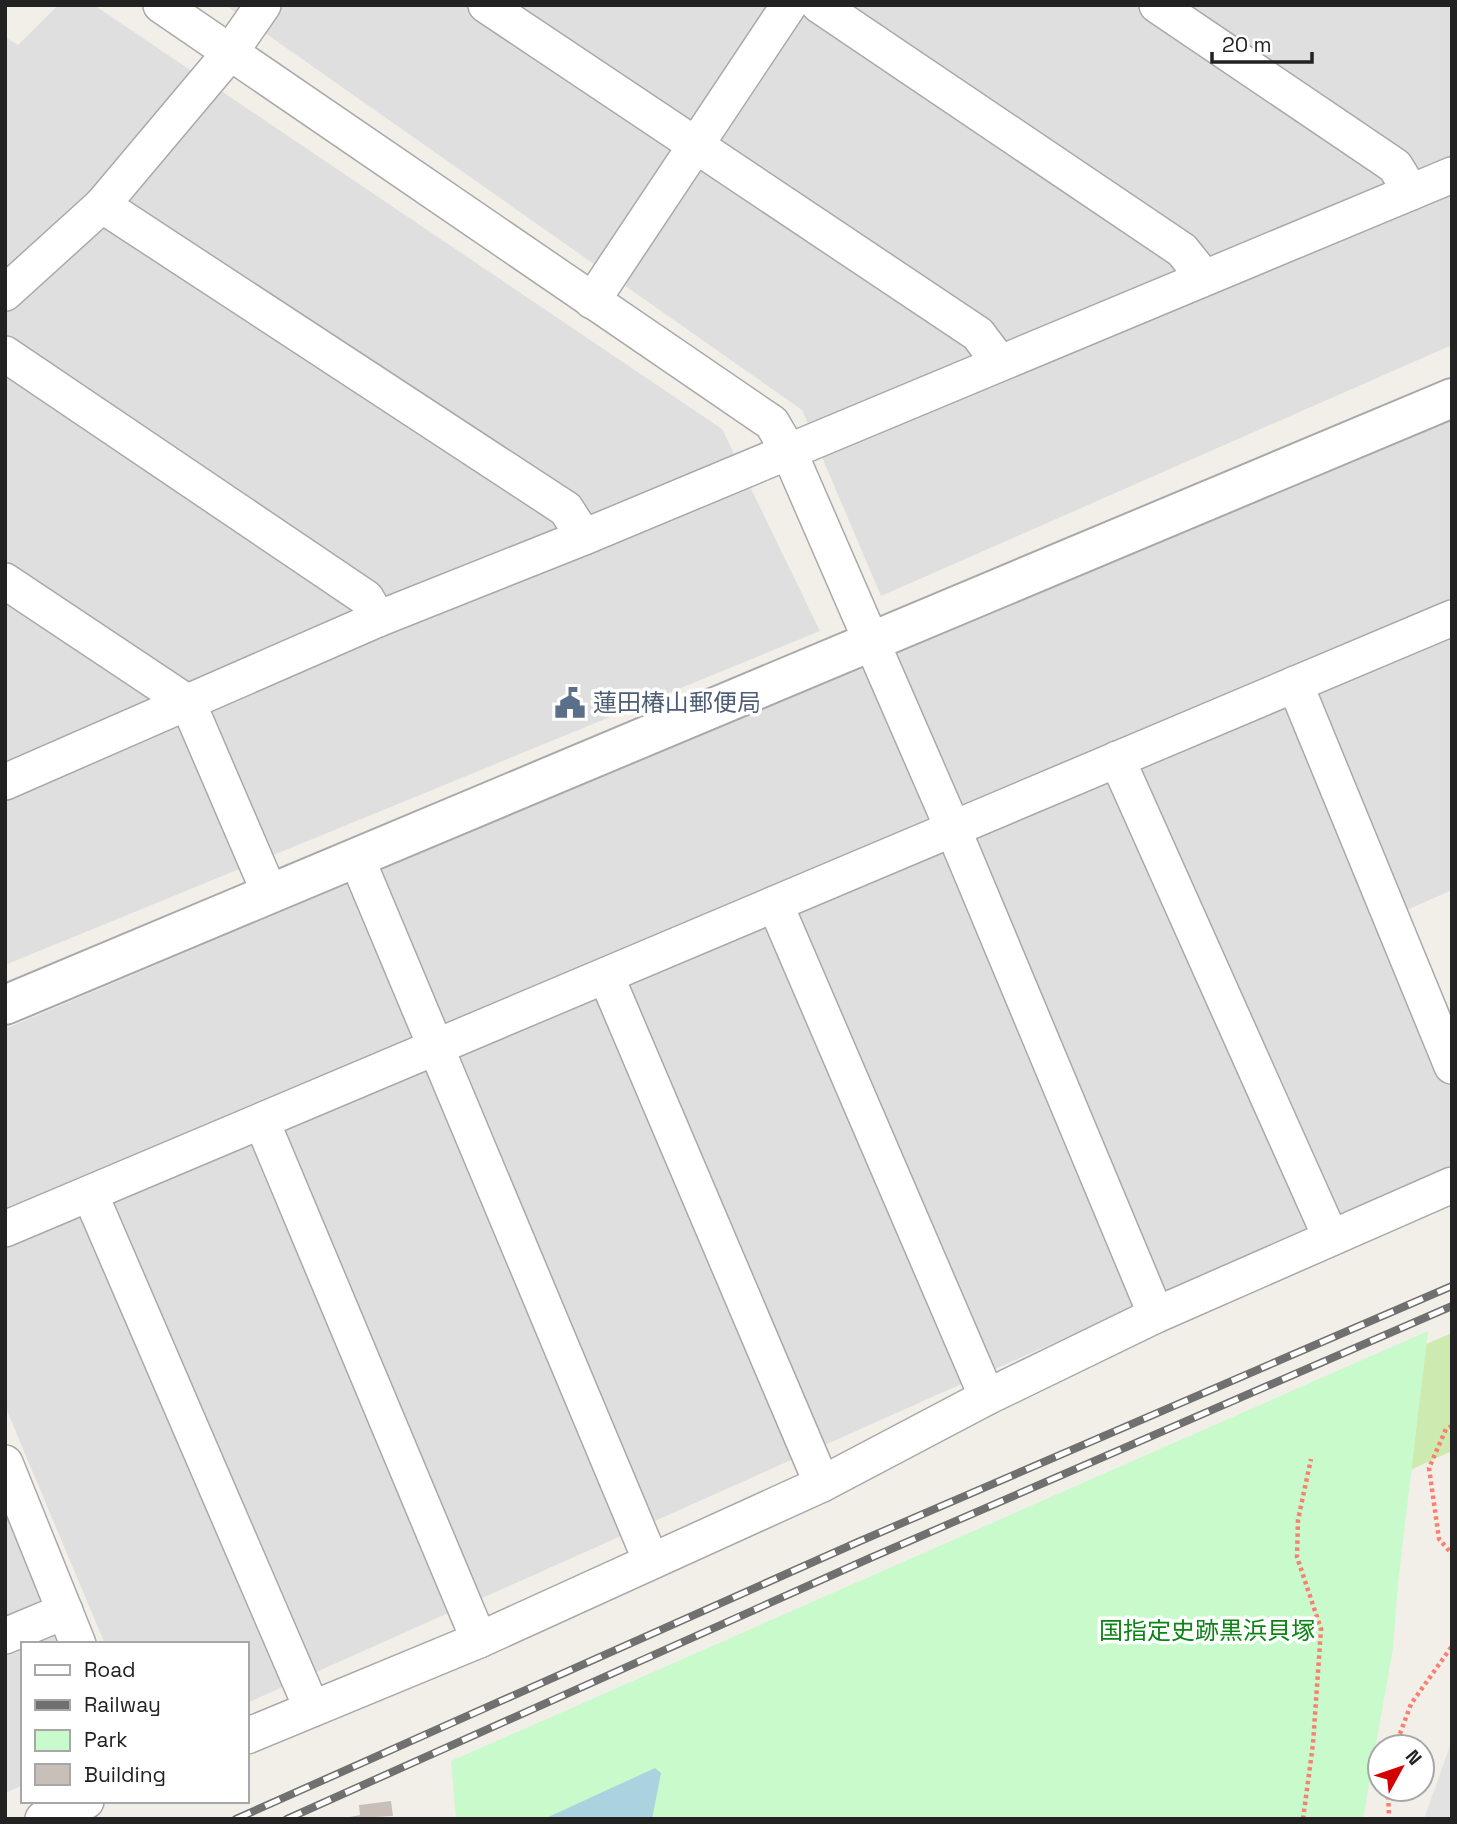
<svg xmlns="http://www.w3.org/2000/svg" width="1457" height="1824" font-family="'Space Grotesk','Noto Sans JP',sans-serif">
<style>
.residential{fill:#e0dfdf}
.grass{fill:#cdebb0}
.park{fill:#c8facc}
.parking{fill:#e2e2e2}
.water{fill:#aad3df}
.building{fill:#c7bfb8}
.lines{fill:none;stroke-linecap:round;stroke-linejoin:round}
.minor-casing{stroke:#a9a9a9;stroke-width:38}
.tertiary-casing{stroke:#a9a9a9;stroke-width:42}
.path{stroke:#fa8072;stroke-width:4.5;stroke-dasharray:3.5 3.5;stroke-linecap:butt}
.minor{stroke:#fff;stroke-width:35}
.tertiary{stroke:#fff;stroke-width:38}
.rail-casing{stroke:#707070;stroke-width:8}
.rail{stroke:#fff;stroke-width:5;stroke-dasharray:16;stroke-linecap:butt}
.labels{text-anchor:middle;stroke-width:7;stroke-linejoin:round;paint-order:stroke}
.service-label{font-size:24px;fill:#4e5e75;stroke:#fff;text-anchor:start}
.park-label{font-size:24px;fill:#0c8416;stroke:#fff}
</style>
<rect width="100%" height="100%" fill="#f2efe9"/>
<g class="residential">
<path d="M58,5H94L722,429L820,631L5,965V37L18,45Z"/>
<path d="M225,5H1452V345L881,596L802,410Z"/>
<path d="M1452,416V890L1400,913L1452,1037V1165L247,1703V1644H105L5,1406V1029Z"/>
<path d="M5,1511L58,1644H23V1785L5,1793Z"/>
</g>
<path class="grass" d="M1452,1333V1451L1364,1491L1318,1390Z"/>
<path class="park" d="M1428,1331L1398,1583L1393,1648L1363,1819H456L451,1761Z"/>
<path class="parking" d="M1450,1746L1452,1819H1424Z"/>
<path class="water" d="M655,1768L661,1773L652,1819H544Z"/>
<path class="building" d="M391,1801L393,1816L340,1819L360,1815L359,1805Z"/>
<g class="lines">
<defs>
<g id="minor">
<path d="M161,5L772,423L789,452L953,829L1156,1315"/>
<path d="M486,5L978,334L999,362"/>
<path d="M819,5L1182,250L1203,276"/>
<path d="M1157,5L1395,166L1411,192"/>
<path d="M102,205L566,509L584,537"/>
<path d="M5,293L102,205L229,54L263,5"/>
<path d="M592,301L789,5"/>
<path d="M5,354L366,598L378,619"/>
<path d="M5,581L188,703L270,894"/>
<path d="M1295,684L1452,1066"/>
<path d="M1117,759L1331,1238"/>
<path d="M5,782L378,619L584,537L1452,175"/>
<path d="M357,859L651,1561"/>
<path d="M775,904L987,1397"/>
<path d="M606,976L822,1484"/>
<path d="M262,1122L479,1640"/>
<path d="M90,1194L312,1709"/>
<path d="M5,1229L1452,618"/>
<path d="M5,1463L78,1644"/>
<path d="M5,1636L65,1611"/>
<path d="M247,1736L479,1640L822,1484L987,1397L1156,1315L1452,1185"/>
<path d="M43,1819L86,1801"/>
</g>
<path id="tertiary" d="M5,1005L1452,398"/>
</defs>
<use href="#minor" class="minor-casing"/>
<use href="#tertiary" class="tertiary-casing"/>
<g class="path">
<path d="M1452,1426L1446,1429L1429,1468L1439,1539L1452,1554"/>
<path d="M1395,1747L1411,1704L1452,1646"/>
<path d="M1388,1789L1389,1819"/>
<path d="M1303,1819L1313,1744L1321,1629L1297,1557L1298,1520L1311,1459"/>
</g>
<use href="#minor" class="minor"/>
<use href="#tertiary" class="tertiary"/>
<defs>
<g id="rail">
<path d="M236,1819L858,1542L1452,1286"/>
<path d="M287,1819L868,1559L1452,1306"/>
</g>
</defs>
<use href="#rail" class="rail-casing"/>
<use href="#rail" class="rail"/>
</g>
<defs>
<symbol id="civic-bare" viewBox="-9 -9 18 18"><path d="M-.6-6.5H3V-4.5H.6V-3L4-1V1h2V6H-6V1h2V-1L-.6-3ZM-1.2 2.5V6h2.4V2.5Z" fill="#5c6f8a" stroke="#fff" stroke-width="2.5" paint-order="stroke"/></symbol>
</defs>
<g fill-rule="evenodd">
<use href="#civic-bare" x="548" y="681" width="44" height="44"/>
</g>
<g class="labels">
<g class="service-label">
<text x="593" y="711">蓮田椿山郵便局</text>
</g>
<g class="park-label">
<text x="1207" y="1639">国指定史跡黒浜貝塚</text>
</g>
</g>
<rect width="1457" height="1824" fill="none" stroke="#222222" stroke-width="14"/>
<rect x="21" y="1642" width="228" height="161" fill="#ffffff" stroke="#a7a7a7" stroke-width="2"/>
<rect x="35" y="1665" width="35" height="10" fill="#ffffff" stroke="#a7a7a7" stroke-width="2"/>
<text x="84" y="1677" font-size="21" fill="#222222">Road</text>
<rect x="35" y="1700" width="35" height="10" fill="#707070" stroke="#a7a7a7" stroke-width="2"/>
<text x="84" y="1712" font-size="21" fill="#222222">Railway</text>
<rect x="35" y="1730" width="35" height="21" fill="#c8facc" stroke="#a7a7a7" stroke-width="2"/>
<text x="84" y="1747" font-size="21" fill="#222222">Park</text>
<rect x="35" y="1764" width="35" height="21" fill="#c7bfb8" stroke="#a7a7a7" stroke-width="2"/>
<text x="84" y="1782" font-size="21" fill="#222222">Building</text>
<g transform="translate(1401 1768) rotate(50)"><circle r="33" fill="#ffffff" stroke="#a7a7a7" stroke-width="2"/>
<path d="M0-5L12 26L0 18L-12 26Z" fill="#d40000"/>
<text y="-10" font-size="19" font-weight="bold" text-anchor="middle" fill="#222222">N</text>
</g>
<path d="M1212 52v10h100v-10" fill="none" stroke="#222222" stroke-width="3.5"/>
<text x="1222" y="52" font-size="21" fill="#222222" stroke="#ffffff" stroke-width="5" paint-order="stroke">20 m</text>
</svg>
